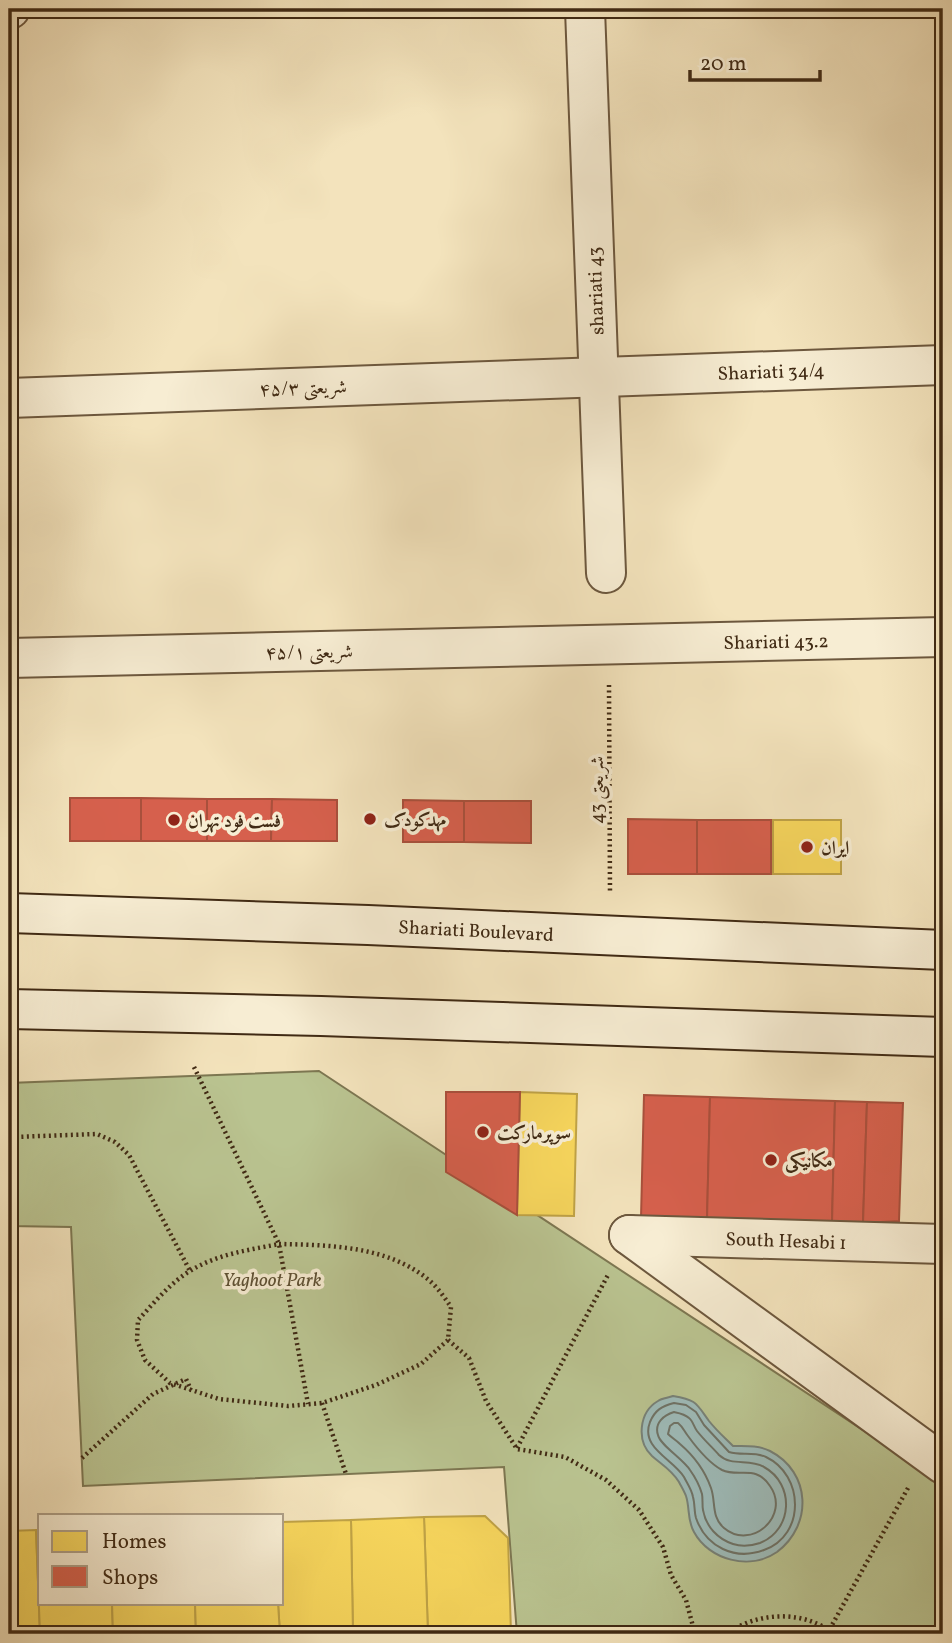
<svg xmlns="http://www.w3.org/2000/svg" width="952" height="1643" font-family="Vollkorn,Amiri,serif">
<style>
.green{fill:#bac491;stroke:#7d7752;stroke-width:2}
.water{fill:#9ebcba;stroke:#788278;stroke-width:2}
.homes{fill:#f6d55c;stroke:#bfa246;stroke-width:2}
.shops{fill:#d6604d;stroke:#a9503c;stroke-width:2}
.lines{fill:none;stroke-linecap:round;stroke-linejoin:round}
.shore{stroke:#6f7367;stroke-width:2}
.street-casing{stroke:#6d583e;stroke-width:42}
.secondary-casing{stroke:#402a14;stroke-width:42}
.path{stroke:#402a14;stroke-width:4.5;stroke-dasharray:2 3.5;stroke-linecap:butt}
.street{stroke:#f7edd3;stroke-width:38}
.secondary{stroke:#f7edd3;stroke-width:38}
.poi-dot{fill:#8f2418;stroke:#f7edd3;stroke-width:2.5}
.labels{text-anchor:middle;stroke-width:7;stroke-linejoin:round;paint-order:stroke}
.street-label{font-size:19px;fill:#402a14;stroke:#f7edd3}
.poi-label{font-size:19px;font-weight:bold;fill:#402a14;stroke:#f7edd3;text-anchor:start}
.park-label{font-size:19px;font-style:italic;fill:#5e5033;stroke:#f7edd3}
</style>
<rect width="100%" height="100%" fill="#f3e3bc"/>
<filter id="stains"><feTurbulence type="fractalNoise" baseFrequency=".00286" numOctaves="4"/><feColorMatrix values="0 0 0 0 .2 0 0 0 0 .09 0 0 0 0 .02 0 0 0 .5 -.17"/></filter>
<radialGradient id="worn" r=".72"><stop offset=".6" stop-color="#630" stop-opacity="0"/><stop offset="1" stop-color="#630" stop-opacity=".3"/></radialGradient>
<path class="green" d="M319,1071L943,1483V1634H517L504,1467L83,1486L71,1227L9,1226V1083Z"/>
<path class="water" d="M673,1396C697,1400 696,1403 709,1421C716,1430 725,1438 733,1446C746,1446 758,1445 770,1451C811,1472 813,1525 777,1552C750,1571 709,1560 694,1532C687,1520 690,1508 686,1496C684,1491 681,1486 679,1482C672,1470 661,1464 652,1456C636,1441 639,1412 658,1401C662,1398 668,1398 673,1396Z"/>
<g class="homes">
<rect x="773" y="820" width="68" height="54"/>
<path d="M520,1092L577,1094L574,1216L517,1215Z"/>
<path d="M485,1516L508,1538L511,1633L428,1634L424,1517Z"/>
<path d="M424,1517L428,1634H353L351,1520Z"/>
<path d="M351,1520L353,1634H280L278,1603H282V1522Z"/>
<path d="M36,1530L40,1634H9V1531Z"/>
<path d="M36,1530H40V1603H112L113,1634H40Z"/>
<path d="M112,1603H195L196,1634H113Z"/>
<path d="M195,1603H278L280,1634H196Z"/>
</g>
<g class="shops">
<rect x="70" y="798" width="71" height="43"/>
<path d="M141,798L207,799V841H141Z"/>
<path d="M207,799H272L271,841H207Z"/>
<path d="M272,799L337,800V841H271Z"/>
<path d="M403,800L464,801V842H403Z"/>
<path d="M464,801H531V843L464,842Z"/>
<path d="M628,819L697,820V874H628Z"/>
<rect x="697" y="820" width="74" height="54"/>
<path d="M446,1092H520L517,1215L446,1172Z"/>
<path d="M644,1095L710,1097L707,1220L641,1218Z"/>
<path d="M710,1097L835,1101L832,1223L707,1220Z"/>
<path d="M835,1101L867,1102L863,1223H832Z"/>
<path d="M867,1102L903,1103L899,1221L863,1223Z"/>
</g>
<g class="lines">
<g class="shore">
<path d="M674,1403L686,1405L696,1412L704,1425L729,1452C741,1456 753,1451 766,1457C804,1475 806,1535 764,1550C735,1561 706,1547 696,1518C694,1511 695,1504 693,1497C692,1490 687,1483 684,1477C673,1459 640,1448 650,1422C655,1410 662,1406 674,1403Z"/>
<path d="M674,1412C679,1413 685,1414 689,1418C693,1421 694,1427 697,1431C704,1440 712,1447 719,1455C732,1467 749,1458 764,1467C795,1484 793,1530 760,1543C751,1546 742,1547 733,1544C718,1539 706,1527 703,1510C702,1505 703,1499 702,1494C700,1487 695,1477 690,1470C683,1459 660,1445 658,1435C654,1423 664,1415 674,1412Z"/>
<path d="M678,1423C683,1427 684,1431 688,1436C696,1447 709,1463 722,1470C739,1478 756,1464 770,1486C791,1516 751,1551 724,1528C711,1517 716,1502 711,1488C705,1471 694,1456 680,1444C676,1440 672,1438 668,1434L670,1426L674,1423Z"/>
</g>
<defs>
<g id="street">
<path d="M9,9H10"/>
<path d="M585,9L606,573"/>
<path d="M9,398L943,365"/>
<path d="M9,658L943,637"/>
<path d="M629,1235L943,1464"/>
<path d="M629,1235L943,1244"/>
</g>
<g id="secondary">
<path d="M9,913L368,925L943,950"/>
<path d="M9,1009L321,1016L943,1037"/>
</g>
</defs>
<use href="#street" class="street-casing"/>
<use href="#secondary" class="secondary-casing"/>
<g class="path">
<path d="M609,685L610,893"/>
<path d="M9,1063L13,1137L97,1134L115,1142L129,1155L190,1271"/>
<path d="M194,1067L279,1244L308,1404"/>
<path d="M279,1244C331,1245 389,1246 430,1281C438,1288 445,1298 451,1307L448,1340L421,1364L376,1385L322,1403L288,1406L219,1399L170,1383L145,1360L137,1340L138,1320C154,1303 170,1283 190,1271C217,1254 249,1250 279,1244Z"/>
<path d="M448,1340L469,1358L486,1401L517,1449L565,1457L606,1480L639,1510L663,1547L671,1575L686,1600L695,1634"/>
<path d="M322,1403L346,1474"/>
<path d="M517,1448L609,1273"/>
<path d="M82,1458L153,1394L186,1379L191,1390"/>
<path d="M726,1634C757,1612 803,1609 834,1634"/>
<path d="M827,1634L908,1488"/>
</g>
<use href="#street" class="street"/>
<use href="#secondary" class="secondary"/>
</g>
<g class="poi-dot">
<circle cx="370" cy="819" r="7"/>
<circle cx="174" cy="820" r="7"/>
<circle cx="807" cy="847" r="7"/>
<circle cx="483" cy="1132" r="7"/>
<circle cx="771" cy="1160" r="7"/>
</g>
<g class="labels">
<g class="street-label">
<text transform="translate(595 291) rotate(-92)" y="7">shariati 43</text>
<text transform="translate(771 371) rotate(-2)" y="7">Shariati 34/4</text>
<text transform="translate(303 387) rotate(-2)" y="7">شریعتی ۴۵/۳</text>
<text transform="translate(776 641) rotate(-1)" y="7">Shariati 43.2</text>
<text transform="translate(309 651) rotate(-1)" y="7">شریعتی ۴۵/۱</text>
<text transform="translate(596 790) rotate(-90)" y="7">شریعتی 43</text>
<text transform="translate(476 930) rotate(3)" y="7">Shariati Boulevard</text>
<text transform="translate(786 1240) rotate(2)" y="7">South Hesabi 1</text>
</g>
<g class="poi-label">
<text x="384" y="826">مهدکودک</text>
<text x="188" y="827">فست فود تهران</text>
<text x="821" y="854">ایران</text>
<text x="497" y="1139">سوپرمارکت</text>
<text x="785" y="1167">مکانیکی</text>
</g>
<g class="park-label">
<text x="272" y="1286">Yaghoot Park</text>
</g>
</g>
<rect width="952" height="1643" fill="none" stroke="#f3e3bc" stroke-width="35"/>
<rect x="10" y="10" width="931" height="1622" fill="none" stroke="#402a14" stroke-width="3.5"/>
<rect x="18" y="18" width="917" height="1608" fill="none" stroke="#402a14" stroke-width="2"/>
<rect x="38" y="1514" width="245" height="91" fill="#f7edd3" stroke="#ae9f87" stroke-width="2"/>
<rect x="52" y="1531" width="35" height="21" fill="#f6d55c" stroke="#ae9f87" stroke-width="2"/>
<text x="102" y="1548" font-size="21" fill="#402a14">Homes</text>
<rect x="52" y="1566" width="35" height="21" fill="#d6604d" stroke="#ae9f87" stroke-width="2"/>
<text x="102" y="1584" font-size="21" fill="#402a14">Shops</text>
<path d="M690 70v10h130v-10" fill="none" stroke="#402a14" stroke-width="3.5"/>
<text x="700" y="70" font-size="21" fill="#402a14" stroke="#f7edd3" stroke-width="5" paint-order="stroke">20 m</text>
<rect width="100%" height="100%" filter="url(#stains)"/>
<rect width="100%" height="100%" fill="url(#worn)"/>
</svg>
